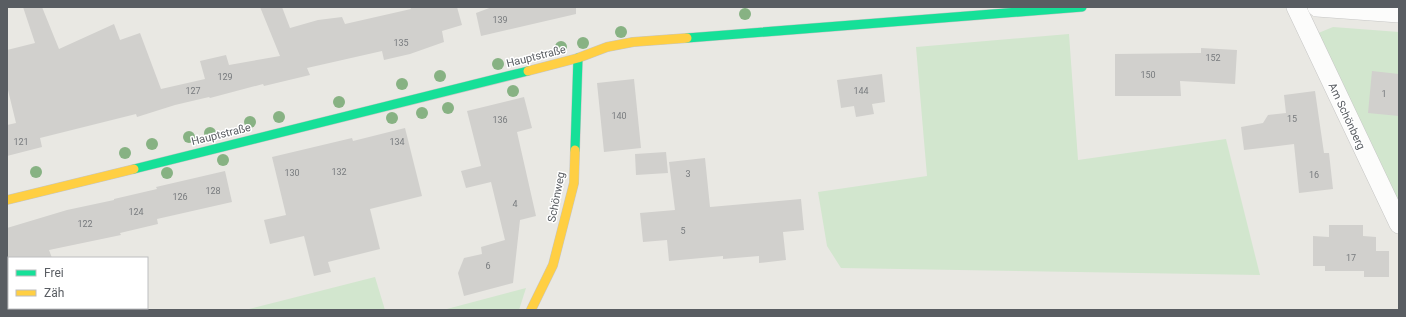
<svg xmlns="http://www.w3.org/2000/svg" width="1406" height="317" font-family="Roboto,sans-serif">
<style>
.green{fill:#d2e6ce}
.building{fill:#d1d0cd}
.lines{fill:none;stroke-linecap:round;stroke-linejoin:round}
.street-casing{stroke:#c6c6c5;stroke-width:20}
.fast-casing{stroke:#c5c5c4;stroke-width:10}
.slow-casing{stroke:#c5c5c4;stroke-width:10}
.street{stroke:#fcfcfb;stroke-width:19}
.fast{stroke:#16e098;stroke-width:9}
.slow{stroke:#ffcf43;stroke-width:9}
.tree{fill:#87b283}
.labels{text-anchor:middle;stroke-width:3;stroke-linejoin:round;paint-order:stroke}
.number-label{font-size:9px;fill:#787b7e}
.street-label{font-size:11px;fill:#595d62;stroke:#fff}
</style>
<rect width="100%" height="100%" fill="#e9e8e3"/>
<g class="green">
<path d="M1333,27L1399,32V209L1316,34Z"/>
<path d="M1069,34L1078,160L1226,139L1260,275L841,268L827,246L818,192L927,176L916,47Z"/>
<path d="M375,277L385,310H245Z"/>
<path d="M526,288L519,310H443Z"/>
</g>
<g class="building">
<path d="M23,7H42L59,49L114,24L120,40L140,33L161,89L205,79L200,61L226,55L229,65L280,56L260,7H282L290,28L318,20L342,17L345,24L411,9L410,7H457L462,25L442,31L444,42L410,54L384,60L382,51L307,68L310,75L264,86L263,84L210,98L209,97L175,105L137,117L136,114L40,138L42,147L7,156V125L16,123L7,86V50L35,43Z"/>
<path d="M492,7H576V14L481,36L476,13Z"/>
<path d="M1201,48L1237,50L1235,84L1180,81L1181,96H1115V54L1201,53Z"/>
<path d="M1372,71L1399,74V116L1368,113Z"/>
<path d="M882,74L885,102L872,104L874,114L856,117L854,106L841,108L837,80Z"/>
<path d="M634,79L641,148L604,152L597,83Z"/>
<path d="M1315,91L1324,153H1329L1333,189L1299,193L1294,144L1244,150L1241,127L1263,123L1268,115L1286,113L1284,95Z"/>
<path d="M524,97L532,128L517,132L536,216L520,220L513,283L464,296L458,273L464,258L482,254L481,247L505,240L491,182L466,188L461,171L481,166L467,111Z"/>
<path d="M405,128L422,196L370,209L380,249L328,262L331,272L314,276L304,236L270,244L264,220L286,215L272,157L352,138L353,141Z"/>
<path d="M666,152L668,173L636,175L635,154Z"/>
<path d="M705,158L710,207L801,199L804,230L783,232L786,260L759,263V256L723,259V256L669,261L667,240L643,242L640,213L675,210L669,162Z"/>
<path d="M225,171L232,202L157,219L158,224L120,233L121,235L49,250L52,258H7V228L67,210L114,200V199L157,189L156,187Z"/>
<path d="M1329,225H1363V236L1376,237V251H1389V277H1364V271H1325V266H1313V236L1329,237Z"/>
</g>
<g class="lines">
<defs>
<g id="street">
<path d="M1296,7L1399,224"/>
<path d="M1317,7L1399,13"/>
</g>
<g id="fast">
<path d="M687,38L1082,7"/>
<path d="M575,150L578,58"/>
<path d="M134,169L528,71"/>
</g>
<g id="slow">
<path d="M528,71L578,58L607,47L633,42L687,38"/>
<path d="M7,200L134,169"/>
<path d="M531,310L553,265L574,183L575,150"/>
</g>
</defs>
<use href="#street" class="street-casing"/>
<use href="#fast" class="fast-casing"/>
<use href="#slow" class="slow-casing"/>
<use href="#street" class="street"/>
<use href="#fast" class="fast"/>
<use href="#slow" class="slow"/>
</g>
<g class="tree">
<circle cx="745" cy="14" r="6"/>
<circle cx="621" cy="32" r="6"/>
<circle cx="583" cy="43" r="6"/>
<circle cx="561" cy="47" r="6"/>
<circle cx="498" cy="64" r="6"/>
<circle cx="440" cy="76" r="6"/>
<circle cx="402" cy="84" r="6"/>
<circle cx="513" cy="91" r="6"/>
<circle cx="339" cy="102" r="6"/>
<circle cx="448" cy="108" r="6"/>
<circle cx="422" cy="113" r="6"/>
<circle cx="279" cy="117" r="6"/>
<circle cx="392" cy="118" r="6"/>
<circle cx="250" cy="122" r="6"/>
<circle cx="210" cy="133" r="6"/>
<circle cx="189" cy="137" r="6"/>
<circle cx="152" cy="144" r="6"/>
<circle cx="125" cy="153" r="6"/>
<circle cx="223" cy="160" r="6"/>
<circle cx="36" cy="172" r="6"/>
<circle cx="167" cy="173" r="6"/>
</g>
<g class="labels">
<g class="number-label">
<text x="500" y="23">139</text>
<text x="401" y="46">135</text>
<text x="1213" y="61">152</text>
<text x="1148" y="78">150</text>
<text x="225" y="80">129</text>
<text x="193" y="94">127</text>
<text x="861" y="94">144</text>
<text x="1384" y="97">1</text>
<text x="619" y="119">140</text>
<text x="1292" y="122">15</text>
<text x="500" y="123">136</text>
<text x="21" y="145">121</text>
<text x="397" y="145">134</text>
<text x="339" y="175">132</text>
<text x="292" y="176">130</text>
<text x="688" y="177">3</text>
<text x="1314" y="178">16</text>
<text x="213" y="194">128</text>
<text x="180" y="200">126</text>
<text x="515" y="207">4</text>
<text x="136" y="215">124</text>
<text x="85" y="227">122</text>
<text x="683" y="234">5</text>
<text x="1351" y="261">17</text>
<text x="488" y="269">6</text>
</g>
<g class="street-label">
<text transform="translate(536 56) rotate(-14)" y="4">Hauptstraße</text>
<text transform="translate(1347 116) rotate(65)" y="4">Am Schönberg</text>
<text transform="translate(221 134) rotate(-14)" y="4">Hauptstraße</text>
<text transform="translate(556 197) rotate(-79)" y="4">Schönweg</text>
</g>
</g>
<rect width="1406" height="317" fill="none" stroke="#595d62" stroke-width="16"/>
<rect x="8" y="257" width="140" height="52" fill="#ffffff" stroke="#bdbec0"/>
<rect x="16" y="270" width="20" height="6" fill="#16e098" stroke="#bdbec0"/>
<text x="44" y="277" font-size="12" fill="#595d62">Frei</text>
<rect x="16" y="290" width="20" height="6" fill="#ffcf43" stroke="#bdbec0"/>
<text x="44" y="297" font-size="12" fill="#595d62">Zäh</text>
</svg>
